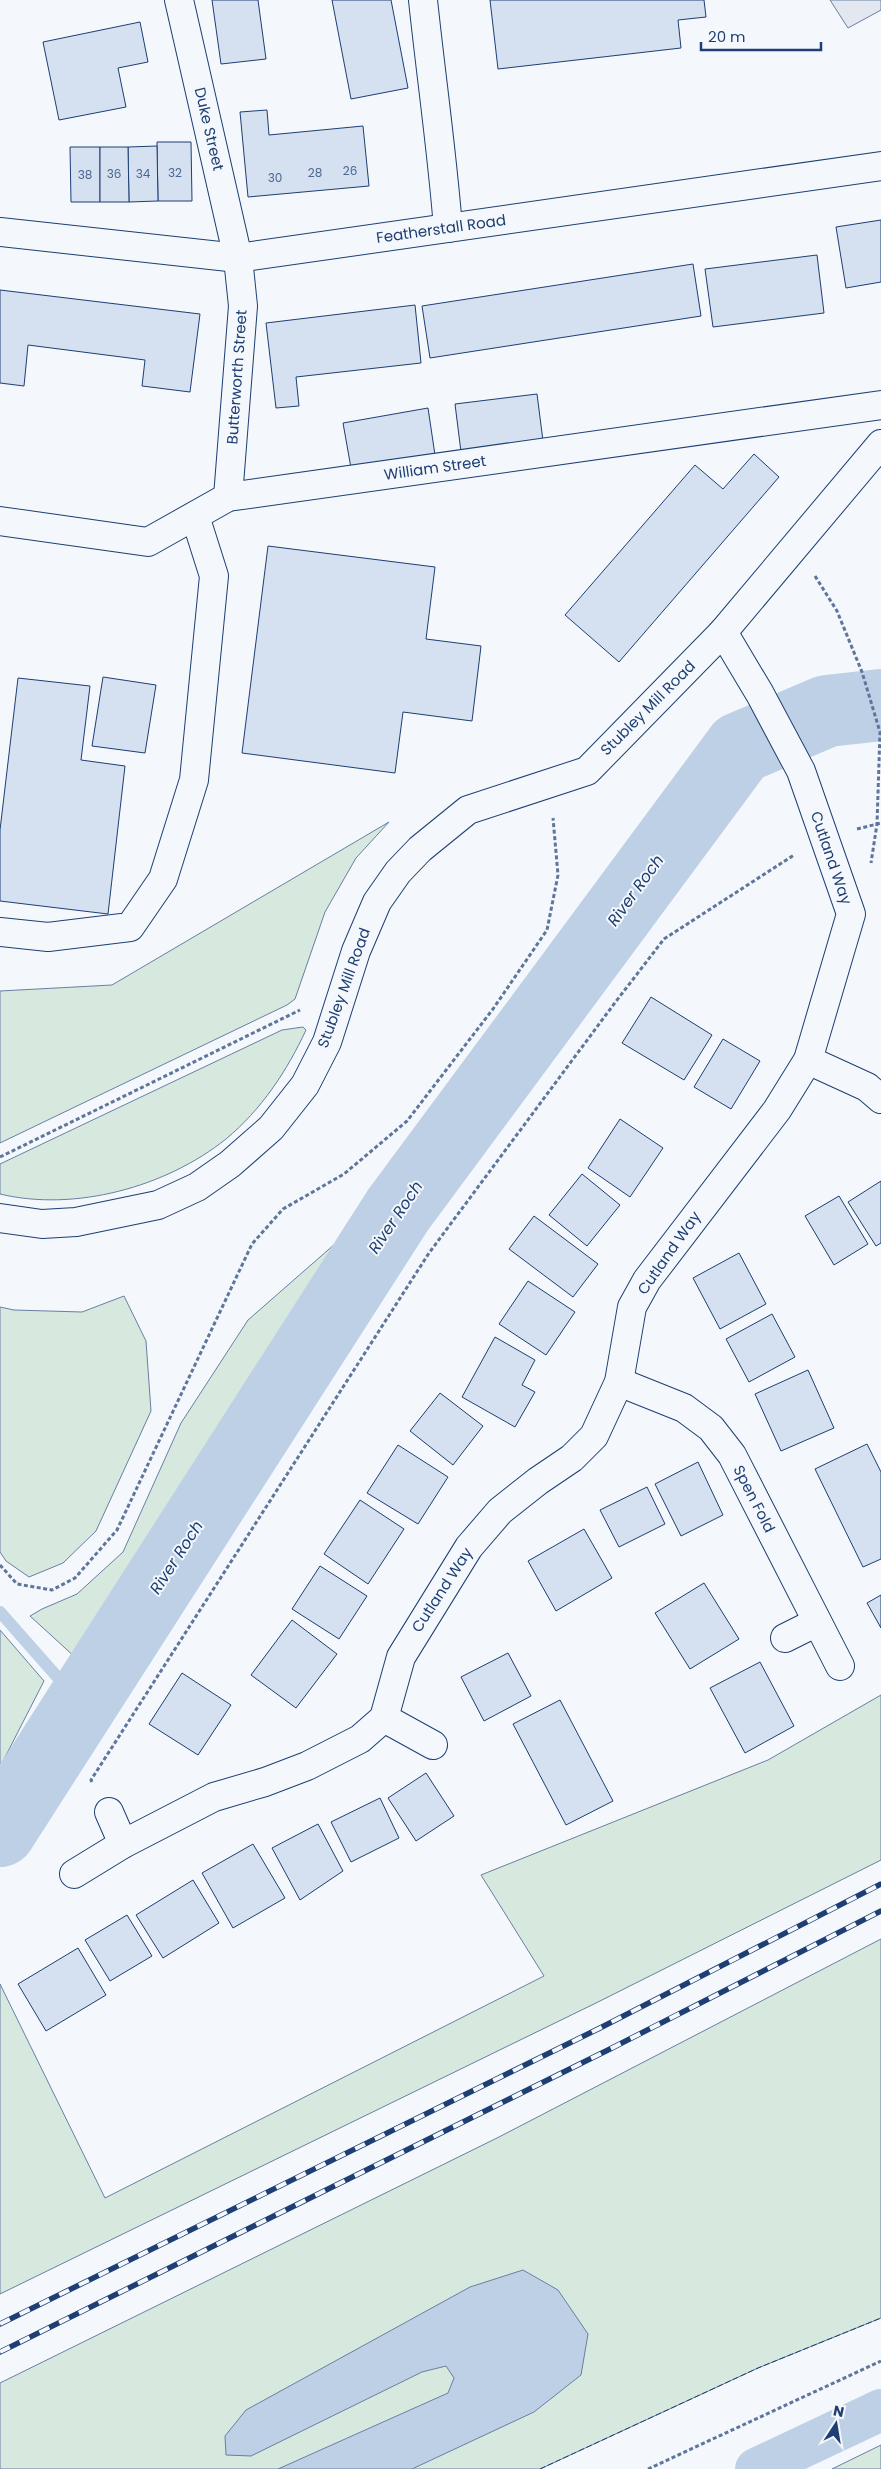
<svg xmlns="http://www.w3.org/2000/svg" width="881" height="2469" font-family="Poppins,sans-serif">
<style>
.green{fill:#d7e8df;stroke:#687fa3}
.parking{fill:#e3e8f0;stroke:#687fa3}
.water{fill:#bed0e5;stroke:#687fa3}
.lines{fill:none;stroke-linecap:round;stroke-linejoin:round}
.stream{stroke:#bed0e5;stroke-width:12}
.canal{stroke:#bed0e5;stroke-width:42}
.river{stroke:#bed0e5;stroke-width:72}
.building{fill:#d5e0f0;stroke:#1d3f73}
.minor-casing{stroke:#1d3f73;stroke-width:30}
.highway-casing{stroke:#1d3f73;stroke-width:30}
.path{stroke:#5e769c;stroke-width:3;stroke-dasharray:4 2.5;stroke-linecap:butt}
.minor{stroke:#f4f7fb;stroke-width:28}
.highway{stroke:#f4f7fb;stroke-width:28}
.rail-casing{stroke:#1d3f73;stroke-width:5.5}
.rail{stroke:#f4f7fb;stroke-width:4;stroke-dasharray:11;stroke-linecap:butt}
.fence{stroke:#1d3f73;stroke-width:1;stroke-dasharray:6 2.5;stroke-linecap:butt}
.labels{text-anchor:middle;stroke-width:4;stroke-linejoin:round;paint-order:stroke}
.number-label{font-size:12px;fill:#4b6792}
.street-label{font-size:15px;fill:#1d3f73;stroke:#f4f7fb}
.water-label{font-size:16px;font-style:italic;fill:#1d3f73;stroke:#f4f7fb}
</style>
<rect width="100%" height="100%" fill="#f4f7fb"/>
<g class="green">
<path d="M389,822L356,858L325,912L295,999L287,1005L0,1143V991L112,985Z"/>
<path d="M303,1027L306,1030C287,1071 261,1110 226,1139C166,1187 75,1212 0,1194V1164L282,1030Z"/>
<path d="M344,1236L357,1249L88,1669L30,1616L42,1609L77,1594L123,1552L181,1423L248,1320Z"/>
<path d="M124,1296L146,1341L151,1411L96,1531L63,1563L29,1577L6,1561L0,1552V1307L14,1310L82,1312Z"/>
<path d="M0,1630L44,1681L0,1767Z"/>
<path d="M881,1695V1860L598,2002L0,2294V1984L105,2198L544,1976L481,1875L768,1760Z"/>
<path d="M881,1939V2318L758,2368L540,2469H0V2383L499,2137Z"/>
<path d="M881,2445V2469H832Z"/>
</g>
<path class="parking" d="M830,0H881V10L848,28Z"/>
<path class="water" d="M523,2270L558,2290L588,2334L581,2375L534,2412L412,2469H278L448,2393L454,2378L446,2366L422,2372L251,2456L226,2455L225,2436L246,2410L470,2287Z"/>
<g class="lines">
<path class="stream" d="M0,1612L82,1705"/>
<path class="canal" d="M756,2469L881,2410"/>
<path class="river" d="M0,1831L398,1210L740,748L827,711L881,705"/>
</g>
<g class="building">
<path d="M212,0H258L266,59L221,64Z"/>
<path d="M332,0H391L408,88L351,99Z"/>
<path d="M490,0H704L706,17L678,20L681,48L498,69Z"/>
<path d="M140,22L148,62L118,68L126,107L59,120L43,42Z"/>
<path d="M267,110L269,135L363,126L369,186L248,197L240,112Z"/>
<path d="M157,142H191L192,201H158Z"/>
<path d="M157,146L158,201L129,202L128,147Z"/>
<path d="M70,147H100V202H71Z"/>
<path d="M100,147H128L129,202H100Z"/>
<path d="M881,220V282L846,288L836,227Z"/>
<path d="M817,255L824,313L713,327L705,269Z"/>
<path d="M693,264L701,316L430,358L422,306Z"/>
<path d="M0,290L200,314L190,392L142,386L145,360L28,345L24,386L0,383Z"/>
<path d="M415,305L421,363L296,377L299,406L276,408L266,323Z"/>
<path d="M537,394L543,441L461,452L455,404Z"/>
<path d="M428,408L435,455L351,468L343,423Z"/>
<path d="M754,454L779,477L619,662L565,615L695,465L723,489Z"/>
<path d="M268,546L435,567L426,639L481,646L472,721L403,712L395,773L242,753Z"/>
<path d="M103,677L156,685L145,753L92,746Z"/>
<path d="M18,678L90,686L81,760L125,766L108,914L0,901V830Z"/>
<path d="M651,997L712,1035L684,1080L622,1043Z"/>
<path d="M723,1039L760,1061L731,1109L694,1087Z"/>
<path d="M620,1119L663,1148L630,1197L588,1168Z"/>
<path d="M582,1174L620,1205L587,1246L549,1215Z"/>
<path d="M881,1181V1243L876,1246L848,1202Z"/>
<path d="M839,1196L868,1244L834,1265L805,1216Z"/>
<path d="M534,1216L598,1264L573,1297L509,1249Z"/>
<path d="M739,1253L766,1304L720,1329L693,1278Z"/>
<path d="M528,1281L575,1312L546,1355L499,1324Z"/>
<path d="M772,1314L795,1357L749,1382L726,1339Z"/>
<path d="M495,1337L535,1360L522,1385L535,1392L515,1427L462,1397Z"/>
<path d="M808,1370L834,1428L781,1451L755,1394Z"/>
<path d="M440,1393L483,1426L453,1465L410,1431Z"/>
<path d="M867,1444L881,1472V1559L863,1567L815,1469Z"/>
<path d="M398,1445L448,1477L418,1524L367,1493Z"/>
<path d="M698,1462L723,1515L681,1536L655,1484Z"/>
<path d="M647,1487L665,1524L619,1547L600,1510Z"/>
<path d="M360,1500L404,1529L368,1584L324,1554Z"/>
<path d="M584,1529L612,1578L556,1611L528,1561Z"/>
<path d="M320,1566L367,1596L339,1639L292,1609Z"/>
<path d="M704,1583L739,1639L690,1669L655,1613Z"/>
<path d="M881,1595V1628L867,1603Z"/>
<path d="M292,1620L337,1654L296,1708L251,1675Z"/>
<path d="M508,1653L531,1696L484,1721L461,1677Z"/>
<path d="M760,1662L794,1726L745,1753L710,1688Z"/>
<path d="M182,1673L231,1705L198,1755L149,1724Z"/>
<path d="M560,1700L613,1801L566,1825L513,1724Z"/>
<path d="M426,1773L454,1816L416,1841L388,1798Z"/>
<path d="M380,1798L399,1838L351,1862L331,1822Z"/>
<path d="M318,1824L343,1871L300,1900L272,1848Z"/>
<path d="M253,1844L285,1898L233,1928L202,1873Z"/>
<path d="M193,1880L219,1923L163,1958L136,1915Z"/>
<path d="M127,1915L152,1956L110,1981L85,1940Z"/>
<path d="M78,1948L106,1995L46,2031L18,1984Z"/>
</g>
<g class="lines">
<defs>
<g id="minor">
<path d="M179,0L238,258L243,306L228,497"/>
<path d="M423,0C431,76 442,151 448,228"/>
<path d="M0,521L148,542L228,497L881,405"/>
<path d="M0,932L48,937L130,927L163,879L194,780L214,576L195,516"/>
<path d="M808,1060L867,1087L881,1099"/>
<path d="M0,1218L42,1224L76,1222L158,1205L197,1187L230,1164L271,1128L305,1085L327,1042L356,951L377,902L398,872L420,849L468,810L587,771L723,632L881,444"/>
<path d="M619,1382L684,1408L711,1428L732,1455L840,1666"/>
<path d="M785,1638L817,1622"/>
<path d="M384,1718L433,1745"/>
<path d="M109,1812L123,1844"/>
<path d="M74,1874L123,1844L214,1797L265,1782L307,1766L360,1739L384,1718L401,1657L469,1547L500,1511L538,1481L572,1458L594,1436L619,1382L632,1307L647,1280L777,1110L808,1060L851,914L801,771L760,694L723,632"/>
</g>
<path id="highway" d="M0,232L238,258L881,166"/>
</defs>
<use href="#minor" class="minor-casing"/>
<use href="#highway" class="highway-casing"/>
<g class="path">
<path d="M815,576L837,611L862,672L880,732L877,824L871,863"/>
<path d="M857,829L881,823"/>
<path d="M0,1157L300,1010"/>
<path d="M0,1565L17,1584L52,1590L75,1578L117,1530L252,1244L283,1209L344,1174L407,1121L493,1009L547,930L558,875L553,818"/>
<path d="M92,1782L91,1780L429,1253L614,1004L664,939L794,855"/>
<path d="M648,2469L881,2361"/>
</g>
<use href="#minor" class="minor"/>
<use href="#highway" class="highway"/>
<defs>
<g id="rail">
<path d="M0,2324L600,2028L881,1884"/>
<path d="M0,2352L610,2049L881,1911"/>
</g>
</defs>
<use href="#rail" class="rail-casing"/>
<use href="#rail" class="rail"/>
<path class="fence" d="M540,2469L758,2368L881,2318"/>
</g>
<g class="labels">
<g class="number-label">
<text x="350" y="175">26</text>
<text x="175" y="177">32</text>
<text x="315" y="177">28</text>
<text x="114" y="178">36</text>
<text x="143" y="178">34</text>
<text x="85" y="179">38</text>
<text x="275" y="182">30</text>
</g>
<g class="street-label">
<text transform="translate(209 129) rotate(77)" y="5">Duke Street</text>
<text transform="translate(441 229) rotate(-8)" y="5">Featherstall Road</text>
<text transform="translate(237 377) rotate(-86)" y="5">Butterworth Street</text>
<text transform="translate(435 468) rotate(-8)" y="5">William Street</text>
<text transform="translate(648 708) rotate(-45)" y="5">Stubley Mill Road</text>
<text transform="translate(831 858) rotate(71)" y="5">Cutland Way</text>
<text transform="translate(344 988) rotate(-70)" y="5">Stubley Mill Road</text>
<text transform="translate(669 1253) rotate(-55)" y="5">Cutland Way</text>
<text transform="translate(754 1499) rotate(63)" y="5">Spen Fold</text>
<text transform="translate(442 1590) rotate(-57)" y="5">Cutland Way</text>
</g>
<g class="water-label">
<text transform="translate(635 890) rotate(-54)" y="6">River Roch</text>
<text transform="translate(395 1217) rotate(-56)" y="6">River Roch</text>
<text transform="translate(176 1557) rotate(-57)" y="6">River Roch</text>
</g>
</g>
<g transform="translate(836 2424) rotate(12)" stroke="#f4f7fb" stroke-width="4" paint-order="stroke">
<path d="M0-4L9 19L0 12L-9 19Z" fill="#1d3f73"/>
<text y="-8" font-size="14" font-weight="bold" text-anchor="middle" fill="#1d3f73">N</text>
</g>
<path d="M701 42v8h120v-8" fill="none" stroke="#1d3f73" stroke-width="2.5"/>
<text x="708" y="42" font-size="15" fill="#1d3f73" stroke="#f4f7fb" stroke-width="4" paint-order="stroke">20 m</text>
</svg>
